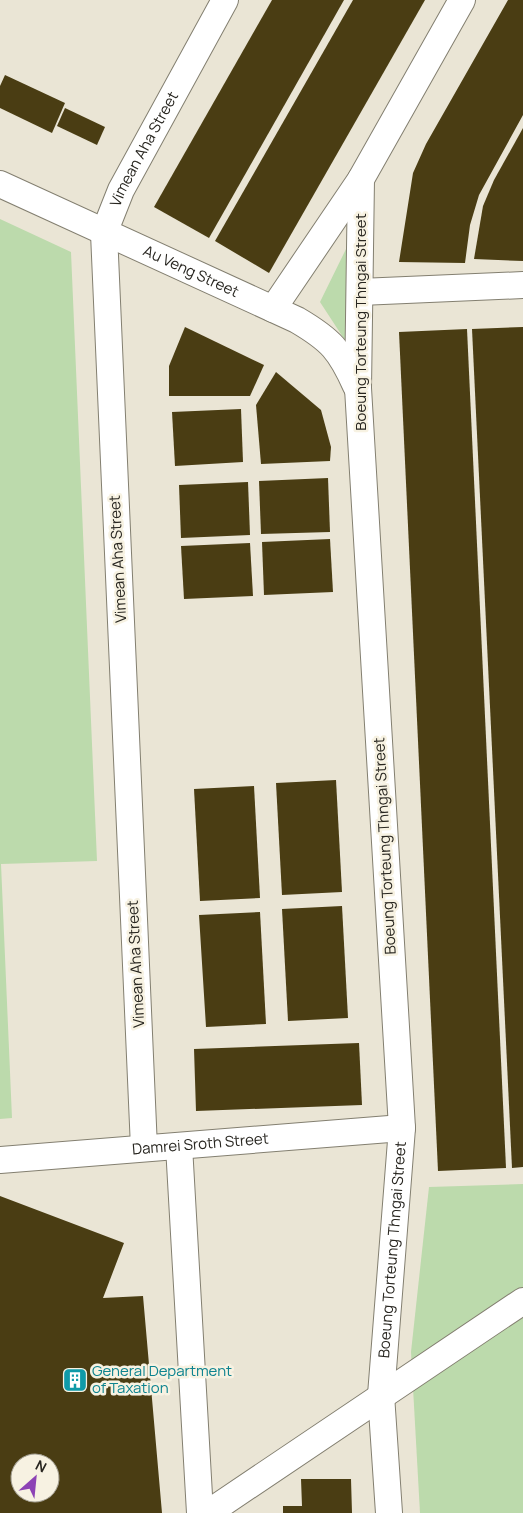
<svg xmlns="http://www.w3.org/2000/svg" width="523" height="1513" font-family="Manrope,sans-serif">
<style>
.green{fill:#bcdaac}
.building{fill:#4a3d13;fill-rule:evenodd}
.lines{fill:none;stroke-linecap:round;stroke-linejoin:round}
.minor-casing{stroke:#837f70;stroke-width:28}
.minor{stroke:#fff;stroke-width:26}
.labels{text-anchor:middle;stroke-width:5;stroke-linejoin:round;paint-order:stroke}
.street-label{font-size:15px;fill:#282620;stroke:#f7f2e2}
.culture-label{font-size:15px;fill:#0d838f;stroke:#f7f2e2;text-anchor:start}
</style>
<rect width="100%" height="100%" fill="#eae5d5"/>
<g class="green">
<path d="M0,219L71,252L97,861L1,864L12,1118L0,1119Z"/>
<path d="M347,247L346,294L350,348L320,302Z"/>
<path d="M523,1184V1513H420L411,1352L429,1187Z"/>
</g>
<g class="building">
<path d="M272,0H344L209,238L154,207Z"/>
<path d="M353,0H425L269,273L215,241Z"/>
<path d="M508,0H523V115L479,195L470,225L465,263L399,262L413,173L426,144Z"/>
<path d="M5,75L65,103L52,133L0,108V86Z"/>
<path d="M65,108L105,127L97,145L57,126Z"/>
<path d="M523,128V261L474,259L483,206L494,180Z"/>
<path d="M185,327L264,365L250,396H169V366Z"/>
<path d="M523,327V1167L512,1168L472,329Z"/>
<path d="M467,329L506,1168L438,1171L399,332Z"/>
<path d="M276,372L321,410L331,447L330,461L261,464L256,405Z"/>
<path d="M241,409L243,462L175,466L172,412Z"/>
<path d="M328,478L330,532L261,534L259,481Z"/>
<path d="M248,482L250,535L181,538L179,485Z"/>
<path d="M330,539L333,592L264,595L262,542Z"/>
<path d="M250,543L253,596L184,599L181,546Z"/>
<path d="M336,780L342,892L282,895L276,783Z"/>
<path d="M254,786L260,898L200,901L194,789Z"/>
<path d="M342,906L348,1018L288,1021L282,909Z"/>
<path d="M260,912L266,1024L206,1027L199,915Z"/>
<path d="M359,1043L362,1105L196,1111L194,1049Z"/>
<path d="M0,1196L124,1243L103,1298L143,1296L162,1513H0ZM20,1463H50V1493H20Z"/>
<path d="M301,1479H351L352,1513H283V1506H302Z"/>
</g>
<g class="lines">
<defs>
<g id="minor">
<path id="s1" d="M0,184L297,320C331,340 340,350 356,386"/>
<path d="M360,292L523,285"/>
<path d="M273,309L361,179"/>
<path d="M179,1146L200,1513"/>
<path id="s2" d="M144,1148L104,233L121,190L225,0"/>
<path id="s3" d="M0,1160L402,1128"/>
<path d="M208,1513L523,1301"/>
<path id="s4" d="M389,1513L381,1395L402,1128L358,388L361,179L462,0"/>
</g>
</defs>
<use href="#minor" class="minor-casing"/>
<use href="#minor" class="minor"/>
</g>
<defs>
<symbol id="building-square" viewBox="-11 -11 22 22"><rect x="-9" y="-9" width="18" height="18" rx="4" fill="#0f9aa8" stroke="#f7f2e2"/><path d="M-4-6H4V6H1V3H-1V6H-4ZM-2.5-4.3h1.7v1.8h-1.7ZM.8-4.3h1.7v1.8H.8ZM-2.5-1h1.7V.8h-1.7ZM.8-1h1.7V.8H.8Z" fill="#fff"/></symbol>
</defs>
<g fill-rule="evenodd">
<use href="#building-square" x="61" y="1366" width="28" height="28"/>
</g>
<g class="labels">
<g class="street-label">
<text dy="5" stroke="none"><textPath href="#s2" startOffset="1009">Vimean Aha Street</textPath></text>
<text dy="5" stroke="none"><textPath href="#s1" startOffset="210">Au Veng Street</textPath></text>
<text transform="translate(361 322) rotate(-90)" y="5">Boeung Torteung Thngai Street</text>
<text transform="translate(118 559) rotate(-93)" y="5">Vimean Aha Street</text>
<text transform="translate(385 846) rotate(-93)" y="5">Boeung Torteung Thngai Street</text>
<text transform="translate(136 964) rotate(-93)" y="5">Vimean Aha Street</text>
<text dy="5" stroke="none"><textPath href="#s3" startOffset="201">Damrei Sroth Street</textPath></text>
<text dy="5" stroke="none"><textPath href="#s4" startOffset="264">Boeung Torteung Thngai Street</textPath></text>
</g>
<g class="culture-label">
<text x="92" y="1376">General Department<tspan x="92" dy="17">of Taxation</tspan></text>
</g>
</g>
<g transform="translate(35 1478) rotate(27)"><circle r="24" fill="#f7f2e2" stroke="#a4a094"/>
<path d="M0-4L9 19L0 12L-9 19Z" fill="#8d43b5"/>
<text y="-8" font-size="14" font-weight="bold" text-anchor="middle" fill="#282620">N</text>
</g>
</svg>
